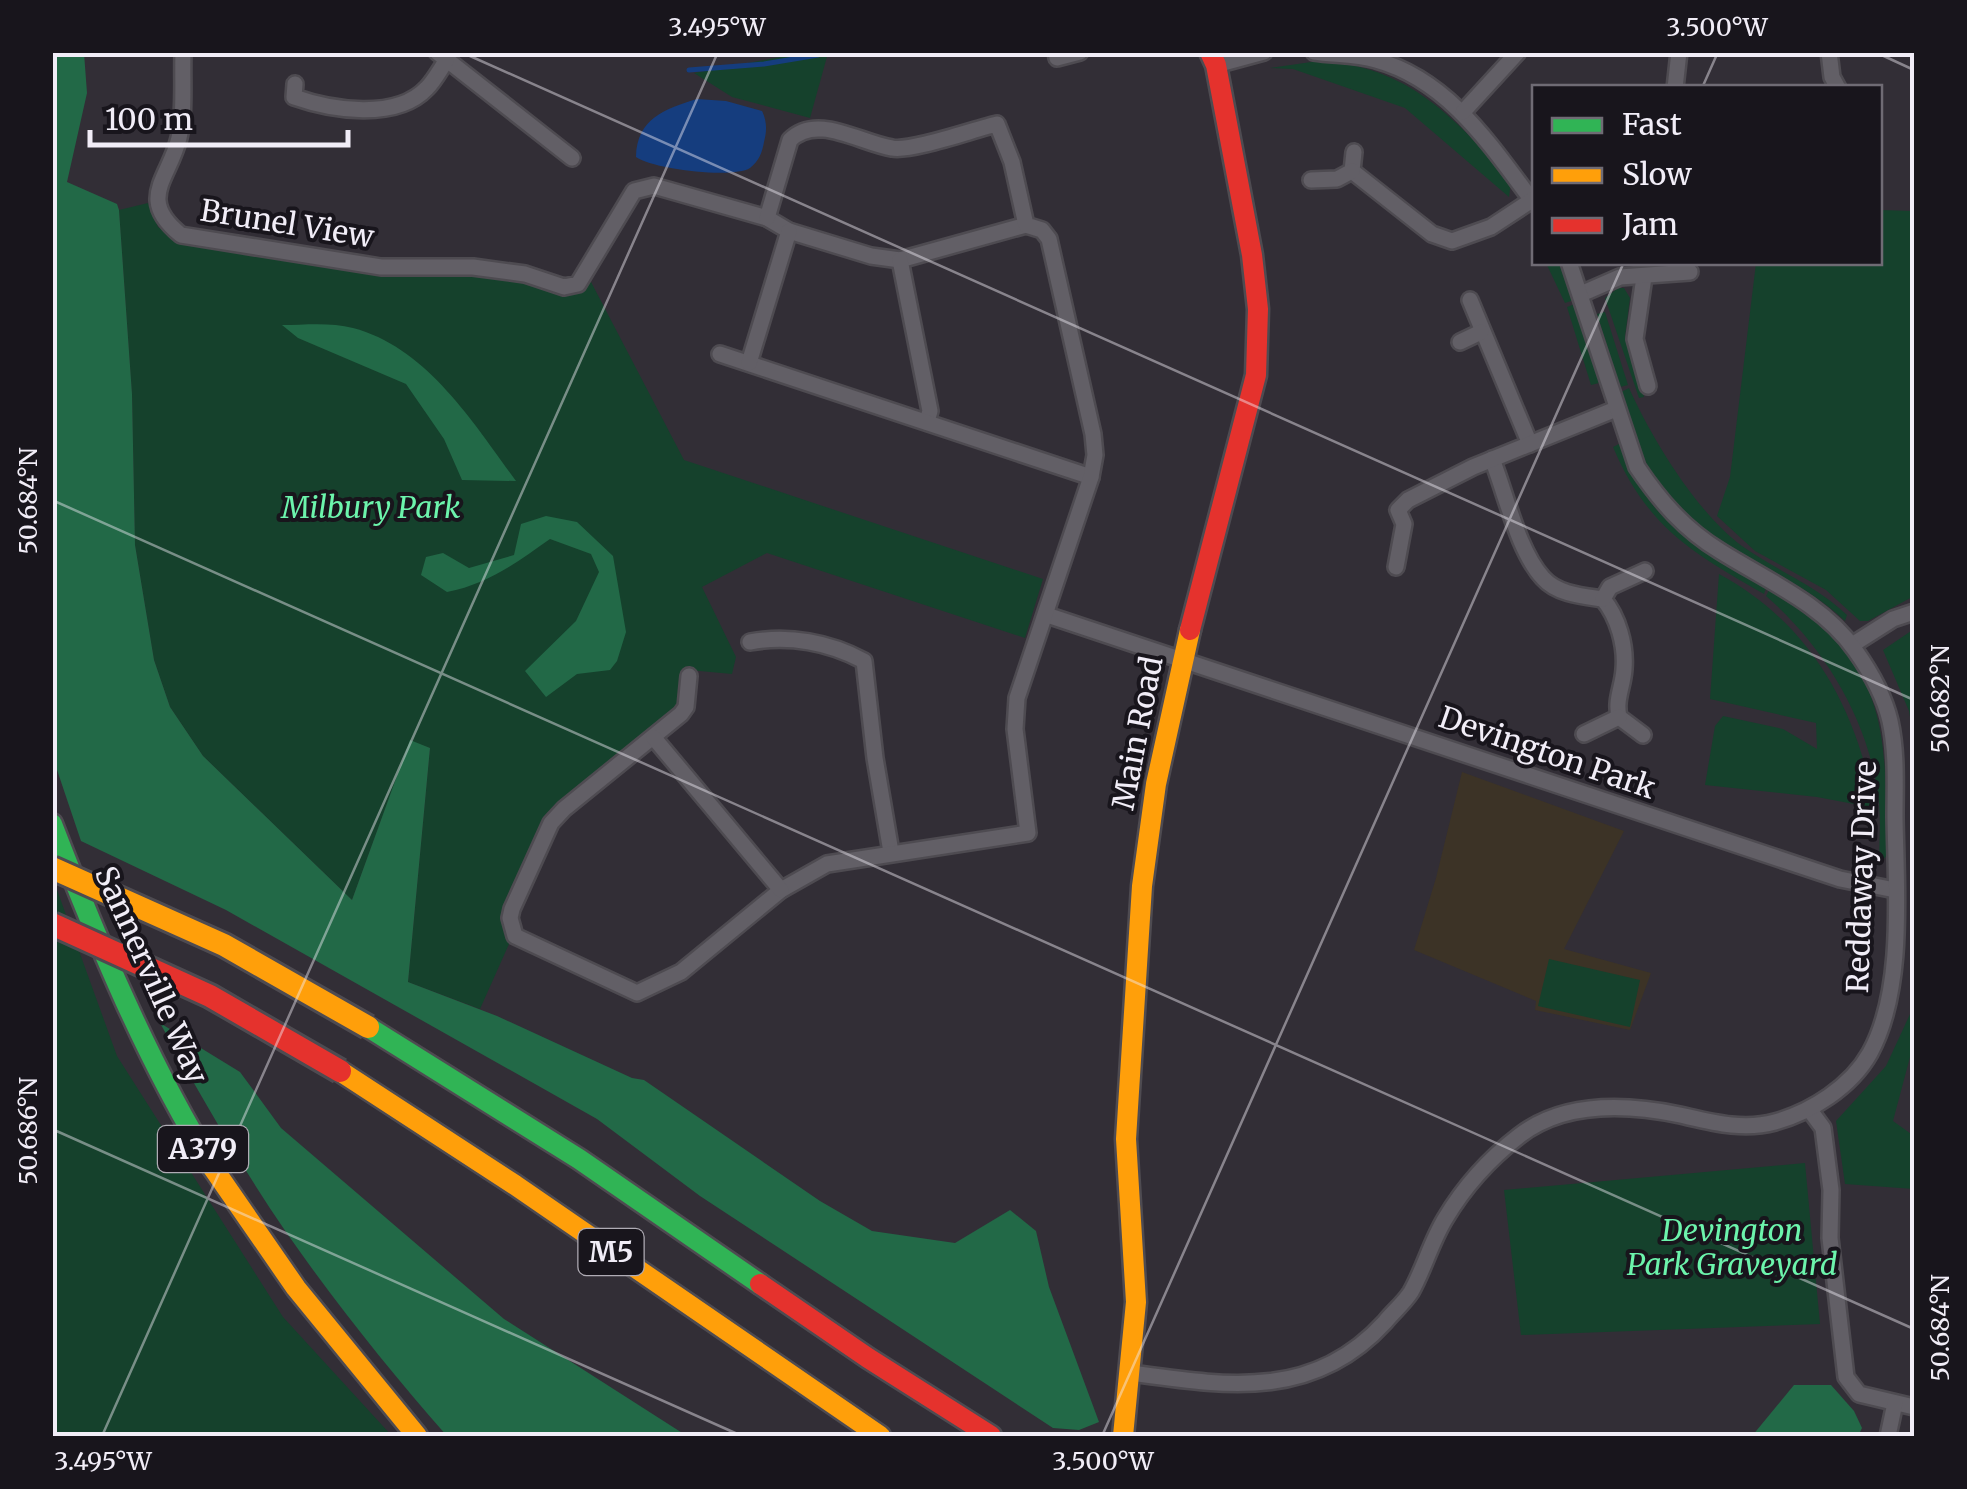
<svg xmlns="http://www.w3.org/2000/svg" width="1967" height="1489" font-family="Merriweather,serif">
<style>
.education{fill:#3c3326}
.green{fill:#15412c}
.forest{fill:#226947}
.water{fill:#153d7e}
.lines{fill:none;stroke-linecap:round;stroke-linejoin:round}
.stream{stroke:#153d7e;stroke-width:5}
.street-casing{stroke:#4e4b51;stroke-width:20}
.fast-casing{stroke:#4e4b51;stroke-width:25}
.slow-casing{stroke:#4e4b51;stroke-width:25}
.jam-casing{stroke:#4e4b51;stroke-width:25}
.street{stroke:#625f66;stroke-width:15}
.fast{stroke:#30b455;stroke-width:20}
.slow{stroke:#ff9f0a;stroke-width:20}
.jam{stroke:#e5322d;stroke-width:20}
.slow-bridge-casing{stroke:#4e4b51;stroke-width:28;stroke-linecap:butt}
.jam-bridge-casing{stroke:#4e4b51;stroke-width:28;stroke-linecap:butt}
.slow-bridge{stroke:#ff9f0a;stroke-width:22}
.jam-bridge{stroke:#e5322d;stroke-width:22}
.ticks{fill:none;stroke:#f1edf7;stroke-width:2.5;stroke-opacity:0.45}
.labels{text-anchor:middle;stroke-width:8;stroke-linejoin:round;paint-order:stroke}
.shield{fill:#18151c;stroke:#b0acb5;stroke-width:2.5}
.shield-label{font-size:28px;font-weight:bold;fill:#f1edf7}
.street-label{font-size:30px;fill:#f1edf7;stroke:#18151c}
.park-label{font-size:30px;font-style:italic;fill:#6cf4ac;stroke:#18151c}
.neatline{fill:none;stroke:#f1edf7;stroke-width:4}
.ticks-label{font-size:25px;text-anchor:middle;fill:#f1edf7}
</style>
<rect width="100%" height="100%" fill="#322e36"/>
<path class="education" d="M1462,772L1624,831L1564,949L1651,973L1630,1030L1535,1010L1536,1001L1414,950L1436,878Z"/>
<g class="green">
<path d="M802,53H828L810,118L732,97L694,73Z"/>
<path d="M1318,61C1408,65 1455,118 1511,181L1509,197L1405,108L1293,69L1270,68Z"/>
<path d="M148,203L158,227L178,241L521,281C545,289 571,303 590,280L684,460L1043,579L1025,638L767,553L702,587L736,657L732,674L689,670L679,704L547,813L501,915L509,944L480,1009L408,982L430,748L410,741L352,900L203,756L170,707L154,660L135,545L132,394L119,210Z"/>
<path d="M1880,210L1914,211V596L1868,621H1860L1826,590L1755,551L1717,516L1730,477L1756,263L1880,262Z"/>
<path d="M1546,263H1560L1574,300L1565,303Z"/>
<path d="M1618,288H1624L1630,298L1625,337L1629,338L1644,397L1639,398L1605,298Z"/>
<path d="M1575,304L1599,383L1591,385L1567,307Z"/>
<path d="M1605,312L1628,385L1620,387L1597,314Z"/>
<path d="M1629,388C1652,439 1697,513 1742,546C1777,571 1816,585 1847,615L1845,621C1788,567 1706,550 1659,485C1640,457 1631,424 1621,392Z"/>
<path d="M1619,444C1647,521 1699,550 1766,588L1764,594C1691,552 1647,527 1613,447Z"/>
<path d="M1719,574C1811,624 1856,707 1875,808L1817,797L1705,785L1715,726L1723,716L1783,729L1817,749L1816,723L1710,699Z"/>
<path d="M1769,590C1889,659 1887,730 1886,856L1879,866C1879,845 1881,824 1879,803C1871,724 1826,648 1766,596Z"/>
<path d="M1914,629V740L1909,711L1883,650Z"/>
<path d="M52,876L117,1056L283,1317L392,1436H53Z"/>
<path d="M1549,959L1640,980L1630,1027L1538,1006Z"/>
<path d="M1911,1012H1914V1042L1893,1121L1914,1136V1189L1845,1184L1836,1121L1886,1066Z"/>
<path d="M1805,1163L1820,1324L1521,1335L1504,1190Z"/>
</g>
<g class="forest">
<path d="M52,53H84L87,93L67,182L117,204L119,210L132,394L135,545L154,660L170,707L203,756L352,900L410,740L430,748L408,982L497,1016L632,1078L644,1080L820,1201L872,1231L955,1243L1010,1210L1036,1231L1049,1287L1099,1422L1079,1430L1053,1428L700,1196L597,1119L226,910L81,841L52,755Z"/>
<path d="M282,325C304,325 331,322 353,328C426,347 473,422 516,481L462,480L444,439L406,384L298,338Z"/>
<path d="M546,516L577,522L613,556L626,632L617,661L610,670L577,674L546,697L525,671L576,621L599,572L591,554L550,539C516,563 488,584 447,592L421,575L426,557L443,553L469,568L514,555L521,524Z"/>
<path d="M160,1023L240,1072L281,1128L504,1319L687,1436H447C390,1371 336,1304 286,1232C240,1165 200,1094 160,1023Z"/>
<path d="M1794,1385H1831L1854,1411L1862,1428L1858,1436H1752Z"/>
</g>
<path class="water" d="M697,99L726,101L762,111C767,121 767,131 764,142C762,153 759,161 750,168C733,179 652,169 636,157C637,118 665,109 697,99Z"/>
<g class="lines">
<path class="stream" d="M689,70L764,64L818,55"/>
<defs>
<g id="street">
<path d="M183,52C182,80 185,112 179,138C169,179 136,199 181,235L381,267H473L525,274L564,287L578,284L634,191L654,186L767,218L789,231L871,256L900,260L1026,225"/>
<path d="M437,52L572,158"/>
<path d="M1056,52L1057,58L1080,52"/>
<path d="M1314,52C1334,55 1356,54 1376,60C1449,80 1491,146 1534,203"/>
<path d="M1829,52L1832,77L1838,88"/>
<path d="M1216,65L1264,52"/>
<path d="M295,84L294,97C331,110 396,121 427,88C434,81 440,70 446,61"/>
<path d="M1675,88L1679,52"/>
<path d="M1463,112L1518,52"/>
<path d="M1354,152L1352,171L1432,234L1452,241L1491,227L1532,200"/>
<path d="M1311,180L1337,179L1352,171"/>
<path d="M900,260L930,411L927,421"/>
<path d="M1644,277L1635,339L1648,386"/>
<path d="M1581,294L1620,277L1690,272"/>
<path d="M1470,300L1530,444"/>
<path d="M1460,342L1481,332"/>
<path d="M720,354L1091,477"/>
<path d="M749,363L789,231"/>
<path d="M1492,459C1506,494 1518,551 1543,578C1557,594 1582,596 1603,599C1618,617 1626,645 1624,669C1623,687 1615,699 1619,717L1643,735"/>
<path d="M1396,567L1404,524L1398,510L1408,500L1473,467L1616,409"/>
<path d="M1603,599L1610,587L1645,571"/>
<path d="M1047,615L1840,879L1895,890"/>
<path d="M750,642C789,635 829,642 864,661L875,758L891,852"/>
<path d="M1852,645L1893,619L1914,612"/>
<path d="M689,676L686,707L681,714L564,809L551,823L512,909L510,918L515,936L637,993L681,972L781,890L827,864L1028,833L1015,729L1017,698L1091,477L1095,455L1093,434L1049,239L1042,230L1026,225L1012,162L997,124C975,129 911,152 892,148C860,143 817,113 790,140L767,218"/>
<path d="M1584,734L1619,717"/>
<path d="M654,738L781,890"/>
<path d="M1809,1109L1823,1128L1831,1190L1830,1238L1846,1377L1859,1394L1914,1407"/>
<path d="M1131,1373C1226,1386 1313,1401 1385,1322C1393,1312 1404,1303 1411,1292C1424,1269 1431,1242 1445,1219C1464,1187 1489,1159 1519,1136C1564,1101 1627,1104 1680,1115C1711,1122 1743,1131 1775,1122C1811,1112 1851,1087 1870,1053C1905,989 1896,889 1895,817C1895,785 1897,753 1890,721C1884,695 1870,671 1855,650C1823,604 1766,580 1720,551C1684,529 1660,501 1637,467L1569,262"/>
<path d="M1888,1436L1895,1403"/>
</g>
<g id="fast">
<path d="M52,824C98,943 146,1059 213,1168"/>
<path d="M368,1027L579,1159L760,1284"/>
</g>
<g id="slow">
<path d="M340,1071L515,1185L880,1436"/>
<path d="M213,1168L296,1288L417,1436"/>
<path d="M1123,1436L1136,1302L1126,1139L1142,886L1156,784L1190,630"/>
</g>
<g id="jam">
<path d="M1190,630L1256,375L1258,309L1252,255L1216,65L1210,52"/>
<path d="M760,1284L868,1358L991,1436"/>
</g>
</defs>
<use href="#street" class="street-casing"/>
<use href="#fast" class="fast-casing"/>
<use href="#slow" class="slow-casing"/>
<use href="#jam" class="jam-casing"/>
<use href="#street" class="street"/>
<use href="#fast" class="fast"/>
<use href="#slow" class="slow"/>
<use href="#jam" class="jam"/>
<defs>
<path id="slow-bridge" d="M52,868L224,945L368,1027"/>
<path id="jam-bridge" d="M52,924L210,996L340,1071"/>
</defs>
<use href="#slow-bridge" class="slow-bridge-casing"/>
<use href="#jam-bridge" class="jam-bridge-casing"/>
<use href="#slow-bridge" class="slow-bridge"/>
<use href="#jam-bridge" class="jam-bridge"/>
</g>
<path class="ticks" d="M461,52L1914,700M1875,52L1914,70M1702,88L1718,52M52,500L1914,1329M52,1129L742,1436M102,1436L718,52M1102,1436L1624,262"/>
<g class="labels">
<g class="shield">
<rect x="158" y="1126" width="90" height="46" rx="8"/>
<rect x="578.5" y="1229" width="65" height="46" rx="8"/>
</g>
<g class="shield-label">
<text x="203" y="1159">A379</text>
<text x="611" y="1262">M5</text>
</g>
<g class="street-label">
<text transform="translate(287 224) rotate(9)" y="10">Brunel View</text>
<text transform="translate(1138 733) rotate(-79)" y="10">Main Road</text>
<text transform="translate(1547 753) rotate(19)" y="10">Devington Park</text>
<text transform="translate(1862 877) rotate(-88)" y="10">Reddaway Drive</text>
<text transform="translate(151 975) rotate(66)" y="10">Sannerville Way</text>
</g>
<g class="park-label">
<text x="371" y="518">Milbury Park</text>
<text x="1732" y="1241">Devington<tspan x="1732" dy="34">Park Graveyard</tspan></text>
</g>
</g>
<rect width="1967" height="1489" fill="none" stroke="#18151c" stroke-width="110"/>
<rect x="1532" y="85" width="350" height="180" fill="#18151c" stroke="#6f6b74" stroke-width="2.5"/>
<rect x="1552" y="118" width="50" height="15" fill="#30b455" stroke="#6f6b74" stroke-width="2.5"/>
<text x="1622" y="135" font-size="30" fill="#f1edf7">Fast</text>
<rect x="1552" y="168" width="50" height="15" fill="#ff9f0a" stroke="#6f6b74" stroke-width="2.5"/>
<text x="1622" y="185" font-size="30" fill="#f1edf7">Slow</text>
<rect x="1552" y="218" width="50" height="15" fill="#e5322d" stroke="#6f6b74" stroke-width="2.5"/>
<text x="1622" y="235" font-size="30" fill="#f1edf7">Jam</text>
<path d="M90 130v15h258v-15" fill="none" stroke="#f1edf7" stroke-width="5"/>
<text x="105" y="130" font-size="30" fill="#f1edf7" stroke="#18151c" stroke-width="8" paint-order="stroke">100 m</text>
<rect x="55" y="55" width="1857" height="1379" class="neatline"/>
<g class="ticks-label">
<text x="717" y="36">3.495°W</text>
<text x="1717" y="36">3.500°W</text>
<text transform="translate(28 501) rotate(-90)" y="9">50.684°N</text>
<text transform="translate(1940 699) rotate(-90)" y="9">50.682°N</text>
<text transform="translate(28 1131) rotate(-90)" y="9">50.686°N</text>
<text transform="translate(1940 1328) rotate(-90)" y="9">50.684°N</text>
<text x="103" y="1470">3.495°W</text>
<text x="1103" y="1470">3.500°W</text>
</g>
</svg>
